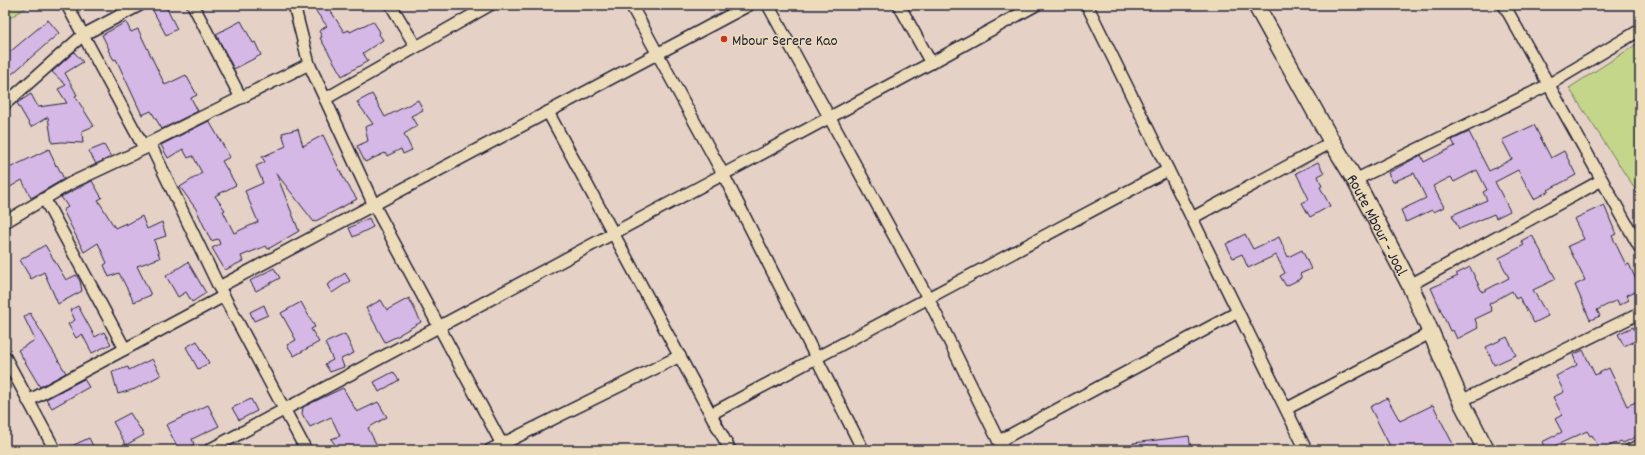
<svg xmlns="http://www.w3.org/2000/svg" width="1645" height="455" font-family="Dekko,sans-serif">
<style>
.green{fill:#c4d68a;stroke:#737c62}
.building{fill:#d5b8e5;stroke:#22223b}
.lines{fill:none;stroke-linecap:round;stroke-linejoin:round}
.minor-casing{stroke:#22223b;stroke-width:14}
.secondary-casing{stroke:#22223b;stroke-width:19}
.minor{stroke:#eddcb9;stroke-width:11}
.secondary{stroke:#eddcb9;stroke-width:16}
.poi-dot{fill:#c8321e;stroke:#eddcb9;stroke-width:1.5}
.labels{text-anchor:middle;stroke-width:3;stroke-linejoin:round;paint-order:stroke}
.poi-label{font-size:16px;fill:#22223b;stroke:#eddcb9;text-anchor:start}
.street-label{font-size:16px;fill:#22223b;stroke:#eddcb9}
</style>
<rect width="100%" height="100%" fill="#e6d1c6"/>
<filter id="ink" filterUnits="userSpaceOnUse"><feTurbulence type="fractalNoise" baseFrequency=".025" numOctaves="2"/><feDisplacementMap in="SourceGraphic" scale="8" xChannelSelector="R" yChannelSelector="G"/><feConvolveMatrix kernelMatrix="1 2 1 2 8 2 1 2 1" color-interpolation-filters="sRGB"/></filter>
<g filter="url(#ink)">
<g class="green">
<path d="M5,5H30L5,21Z"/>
<path d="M1640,42V197L1569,88Z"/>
</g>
<g class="building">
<path d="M150,5H165L177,29L166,35Z"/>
<path d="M311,5H327L344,32L349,30L350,32L373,21L380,32L379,34L383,40L363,53L368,61L342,76L320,38L322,37L319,31L327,26Z"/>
<path d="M48,20L59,33L5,80V56Z"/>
<path d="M241,21L253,43L255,42L261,55L234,69L216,34Z"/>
<path d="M126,22L131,32L138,29L165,85L186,75L197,95L191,98L198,111L162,129L151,111L142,115L116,59L114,60L108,50L109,49L102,35Z"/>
<path d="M74,52L83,62L65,73L77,95L75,96L94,126L82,131L83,143L62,142L52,143L48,117L31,127L17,103L31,94L38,107L67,103L58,89L66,85L52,72Z"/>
<path d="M372,94L385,117L418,100L423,110L411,116L417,126L404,134L412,150L403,154L401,149L387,156L385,153L365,162L357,146L368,141L365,127L373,124L357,102Z"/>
<path d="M209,121L230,157L222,161L236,185L215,196L225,210L223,211L234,233L258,222L245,191L263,183L256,166L265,162L262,157L286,146L282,133L298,129L303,146L323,135L344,179L357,199L314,222L276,173L299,231L268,249L266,246L241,256L243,261L225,270L212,248L220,244L218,239L211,241L196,209L180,187L202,173L193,156L188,158L183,149L168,158L161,145Z"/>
<path d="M1534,125L1551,158L1564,151L1576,175L1548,190L1549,191L1534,199L1518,170L1495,182L1510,211L1496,218L1494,214L1459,229L1452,215L1487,200L1483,192L1487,190L1477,170L1454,182L1451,177L1433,186L1444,207L1434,212L1432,210L1406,222L1401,210L1426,198L1414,173L1393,182L1388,173L1421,155L1424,162L1455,146L1452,140L1469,132L1489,171L1512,159L1502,140Z"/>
<path d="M104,145L111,157L96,164L89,151Z"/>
<path d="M49,149L56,166L57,165L64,179L31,198L22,180L5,190V170Z"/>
<path d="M1318,162L1324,173L1318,176L1322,186L1320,187L1330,206L1310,217L1302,203L1309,199L1296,173Z"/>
<path d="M92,181L102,198L98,200L115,228L126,223V225L142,216L147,229L162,222L166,236L154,240L160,258L137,266L151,295L134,302L119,273L109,277L104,265L107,263L98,243L84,252L63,210L68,207L61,197Z"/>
<path d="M1604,205L1616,234L1612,236L1626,265L1629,264L1640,289L1627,295L1629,300L1619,305L1617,300L1597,310L1600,316L1590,320L1575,285L1585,280L1568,246L1584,239L1574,219Z"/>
<path d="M369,218L373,227L353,237L349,228Z"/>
<path d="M1245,234L1253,249L1279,237L1288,257L1302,250L1311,269L1300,274L1302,278L1286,286L1280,276L1285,273L1276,255L1248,268L1242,254L1233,258L1226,244Z"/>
<path d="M1532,235L1556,279L1533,290L1548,316L1534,323L1519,297L1516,299L1512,291L1489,304L1492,311L1475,319L1478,328L1457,339L1453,330L1450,331L1431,288L1458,276L1456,274L1470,267L1482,292L1509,278L1499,258L1524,245L1521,241Z"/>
<path d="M45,245L66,280L76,275L80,281L82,291L58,304L44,272L31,279L20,260Z"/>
<path d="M188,262L206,293L192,302L186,292L178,297L166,276Z"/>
<path d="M274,268L280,278L256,291L250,281Z"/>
<path d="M345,273L350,281L332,293L327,285Z"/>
<path d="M409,298L421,322L400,334V335L385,342L366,308L381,300L387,310Z"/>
<path d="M301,302L315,327L311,329L319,342L294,356L287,345L296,340L281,313Z"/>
<path d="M264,305L268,315L254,321L250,312Z"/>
<path d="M78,306L95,337L104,332L111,344L92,353L82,334L76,338L68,324L75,320L70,310Z"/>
<path d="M30,313L66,373L40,387L18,350L35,340L24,317Z"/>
<path d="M1633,327L1639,339L1624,346L1618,334Z"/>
<path d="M345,334L354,353L341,359L344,367L330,372L325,364L333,360L325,343Z"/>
<path d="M1507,337L1516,355L1494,365L1486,347Z"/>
<path d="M197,341L209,363L198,369L186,347Z"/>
<path d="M1583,350L1595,375L1609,368L1627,406L1640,400V435L1623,443L1621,441L1600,450L1592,435L1590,436L1587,431L1546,450L1542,442L1562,432L1555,419L1562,415L1553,397L1564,392L1556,376L1577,365L1573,355Z"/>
<path d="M152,359L161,375L135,389L118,394L112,372L128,367L129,370Z"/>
<path d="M393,372L399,380L379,392L374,382Z"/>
<path d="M84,379L89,387L52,408L46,399Z"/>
<path d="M343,388L357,412L378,402L387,417L368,428L379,450H339L331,439L340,436L331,417L310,427L302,414L303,407Z"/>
<path d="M1387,398L1400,421L1433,405L1456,450H1392L1370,407Z"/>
<path d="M251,399L257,411L239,420L232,408Z"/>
<path d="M208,405L219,426L192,439L194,444L183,450H179L166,425Z"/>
<path d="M130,413L144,435L126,445L113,422Z"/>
<path d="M1189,436L1191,450H1134L1133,443Z"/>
<path d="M89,438L95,450H63Z"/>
</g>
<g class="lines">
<defs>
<g id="minor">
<path d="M67,5L143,146H151L219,287L306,450"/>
<path d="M193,5L241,98"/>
<path d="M294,5L309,64L374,205L505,450"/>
<path d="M391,5L416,47"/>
<path d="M631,5L723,174L863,450"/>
<path d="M768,5L928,298L1003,450"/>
<path d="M899,5L931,63"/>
<path d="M1087,5L1306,450"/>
<path d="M1504,5L1640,248"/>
<path d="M325,99L490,5"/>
<path d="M5,104L83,35L140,5"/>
<path d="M548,112L730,450"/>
<path d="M143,146L309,64"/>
<path d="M1355,180L1548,85L1640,30"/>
<path d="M45,200L125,349"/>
<path d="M1192,218L1332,142"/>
<path d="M5,222L71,183L150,146"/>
<path d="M1410,285L1602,180"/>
<path d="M219,287L749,5"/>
<path d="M5,357L55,450"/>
<path d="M28,401L224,296"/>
<path d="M1461,401L1640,313"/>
<path d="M1286,409L1432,332"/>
<path d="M711,414L1168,170"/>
<path d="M999,441L1238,312"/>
<path d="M209,450L931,63L1036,5"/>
<path d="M490,450L680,356"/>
<path d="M1630,450L1640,445"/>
</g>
<g id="secondary">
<path id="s1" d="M1256,5L1332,142L1355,180L1410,285L1461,401L1486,450"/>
</g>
</defs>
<use href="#minor" class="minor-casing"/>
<use href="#secondary" class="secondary-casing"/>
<use href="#minor" class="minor"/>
<use href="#secondary" class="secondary"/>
</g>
</g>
<circle class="poi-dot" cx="724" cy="39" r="4"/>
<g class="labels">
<g class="poi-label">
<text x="732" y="45">Mbour Serere Kao</text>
</g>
<g class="street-label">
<text dy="6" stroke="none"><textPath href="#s1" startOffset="251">Route Mbour - Joal</textPath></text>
</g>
</g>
<rect width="1645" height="455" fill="none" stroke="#eddcb9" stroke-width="20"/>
<rect x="10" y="10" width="1625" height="435" fill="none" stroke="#22223b" stroke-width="1.5" filter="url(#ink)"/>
</svg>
